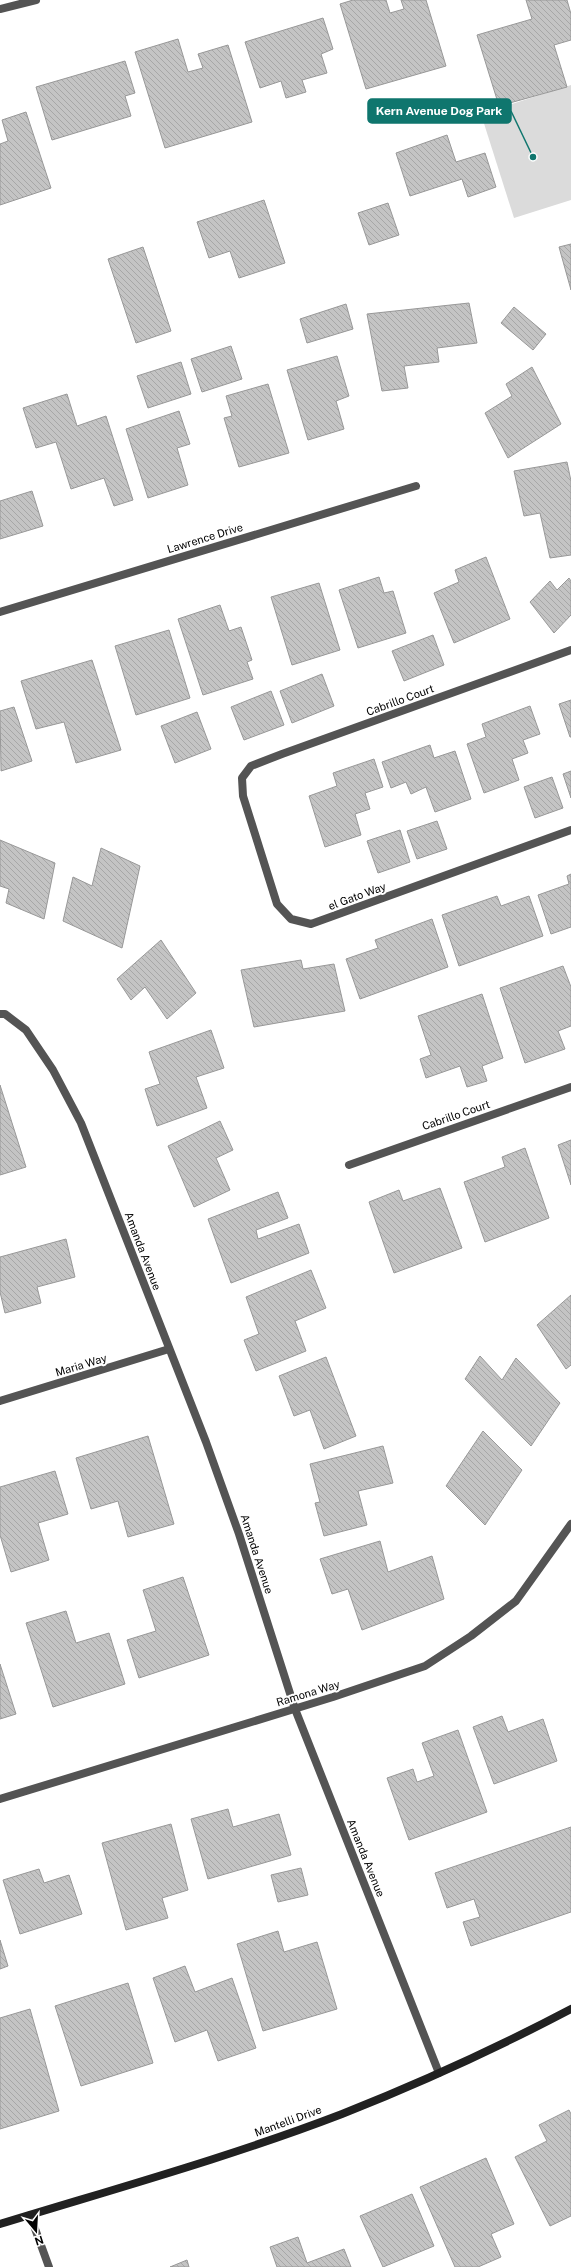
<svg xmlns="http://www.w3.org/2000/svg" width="571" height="2267" font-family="'Public Sans',sans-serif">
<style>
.green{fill:#dbdbdb}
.building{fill:url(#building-back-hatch);stroke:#989898}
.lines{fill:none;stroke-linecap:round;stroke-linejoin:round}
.street{stroke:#545454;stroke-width:8}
.secondary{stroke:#212121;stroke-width:8}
.labels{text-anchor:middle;stroke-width:4;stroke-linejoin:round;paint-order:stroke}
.street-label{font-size:11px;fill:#000;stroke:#fff}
.leader{fill:none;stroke:#0f766e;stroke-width:1.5}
.callout-dot{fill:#0f766e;stroke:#fff;stroke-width:1.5}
.callout{fill:#0f766e;stroke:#0f766e;stroke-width:1.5}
.callout-label{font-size:12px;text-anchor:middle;font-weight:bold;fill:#fff}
</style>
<defs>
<pattern id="building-back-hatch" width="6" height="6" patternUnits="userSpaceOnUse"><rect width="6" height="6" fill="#c4c4c4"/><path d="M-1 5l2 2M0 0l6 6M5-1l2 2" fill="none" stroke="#a7a7a7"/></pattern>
</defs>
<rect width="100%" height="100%" fill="#fff"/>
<path class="green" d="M571,85V200L514,218L481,114Z"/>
<g class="building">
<path d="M353,0H386L390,13L404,9L401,0H426L446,66L366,89L340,4Z"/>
<path d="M526,0H567L571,14V40L554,45L567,87L499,106L477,35L532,19Z"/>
<path d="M323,18L333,49L321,54L327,73L302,80L306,92L286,98L281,81L260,88L245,42Z"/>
<path d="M178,39L188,72L203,68L198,54L228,45L252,122L165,148L135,52Z"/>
<path d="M125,61L135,93L125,96L131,116L52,140L36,87Z"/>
<path d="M26,112L51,188L0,205V144L8,141L2,120Z"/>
<path d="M447,135L456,162L485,153L496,187L468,197L462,179L410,196L396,153Z"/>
<path d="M264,200L285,263L239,278L230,251L209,258L197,222Z"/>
<path d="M388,203L399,235L369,245L358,213Z"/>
<path d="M571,244V290L559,247Z"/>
<path d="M143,247L171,331L136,343L108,259Z"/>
<path d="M469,303L477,343L437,348L439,362L404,366L408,388L382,391L367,314Z"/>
<path d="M346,304L353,329L307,343L300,319Z"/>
<path d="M514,307L546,334L533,350L501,323Z"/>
<path d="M231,346L242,379L202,392L191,359Z"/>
<path d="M337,356L349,396L336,401L344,429L308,440L287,370Z"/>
<path d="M181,362L191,394L148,408L137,376Z"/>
<path d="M532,367L561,424L508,458L485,413L512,396L506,384Z"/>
<path d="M268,384L289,453L239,467L224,418L232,416L226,396Z"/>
<path d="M67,394L77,426L106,416L133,500L114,506L104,478L71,489L56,442L36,448L23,408Z"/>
<path d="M179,411L190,444L177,448L188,485L148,498L126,429Z"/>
<path d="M567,462L571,481V555L550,558L540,513L524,516L514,471Z"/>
<path d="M32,491L43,526L0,539V501Z"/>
<path d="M486,557L510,619L454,643L434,593L459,582L455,570Z"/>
<path d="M379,577L384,593L393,591L406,633L358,648L339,590Z"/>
<path d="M569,578L571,581V615L554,633L530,602L550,581L557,590Z"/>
<path d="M319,583L340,650L292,665L271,597Z"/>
<path d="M220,605L229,631L241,627L252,660L247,662L253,679L203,695L178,619Z"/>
<path d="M169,630L190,698L136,715L115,646Z"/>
<path d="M433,635L444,665L404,681L392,651Z"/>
<path d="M92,660L121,750L76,763L64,722L36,729L21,681Z"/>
<path d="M322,674L334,706L292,723L280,691Z"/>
<path d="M271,691L284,725L244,740L231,707Z"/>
<path d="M571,700V737H570L559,704Z"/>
<path d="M530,706L540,734L523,740L528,753L512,759L519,780L484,793L467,744L486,737L482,724Z"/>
<path d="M14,707L32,761L1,771L0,711Z"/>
<path d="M197,712L211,749L175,763L161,726Z"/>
<path d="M430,745L434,758L455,751L471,799L435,812L426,787L411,794L406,782L391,788L382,762Z"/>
<path d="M374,759L383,787L365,793L370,809L355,814L361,835L325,847L309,796L337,786L333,773Z"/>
<path d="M571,771V798L563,774Z"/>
<path d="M552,777L563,808L535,818L524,787Z"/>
<path d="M437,821L447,849L417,859L407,831Z"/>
<path d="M400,830L410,862L378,873L367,841Z"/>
<path d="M0,840L55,863L44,919L6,903L9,889L0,886Z"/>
<path d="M101,848L140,866L122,948L63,921L73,877L92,886Z"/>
<path d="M571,874V927L551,934L538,895L569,884L567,876Z"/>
<path d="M497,896L501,906L529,896L543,936L459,966L442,915Z"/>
<path d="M432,919L448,967L360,999L346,959L378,948L375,940Z"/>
<path d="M161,940L196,993L167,1019L145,987L131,1000L117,979Z"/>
<path d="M301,960L303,969L334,964L345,1011L254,1027L241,970Z"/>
<path d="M563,966L571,987V1026L558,1031L565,1049L525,1063L500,988Z"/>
<path d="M482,994L503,1058L482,1066L487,1081L467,1087L460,1066L426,1078L420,1059L431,1055L418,1016Z"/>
<path d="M211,1030L224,1068L196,1077L207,1108L157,1126L145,1089L160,1084L149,1052Z"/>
<path d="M0,1085L26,1167L0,1175Z"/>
<path d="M220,1121L233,1150L216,1158L230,1190L194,1207L168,1146Z"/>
<path d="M571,1140V1185L558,1145Z"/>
<path d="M525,1148L549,1218L485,1242L464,1182L505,1167L502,1157Z"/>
<path d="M440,1188L462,1248L394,1273L369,1202L399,1190L403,1201Z"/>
<path d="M278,1192L288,1218L256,1230L258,1239L299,1224L309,1253L231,1283L208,1219Z"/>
<path d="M66,1239L75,1277L37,1287L41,1303L5,1313L0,1292V1257Z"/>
<path d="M311,1270L326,1308L295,1321L306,1351L256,1371L244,1340L259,1334L246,1297Z"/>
<path d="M571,1295V1365L566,1369L537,1325Z"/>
<path d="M480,1356L502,1380L516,1358L560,1403L531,1446L465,1379Z"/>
<path d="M326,1357L356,1436L324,1449L310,1410L294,1416L279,1376Z"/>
<path d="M483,1431L522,1470L485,1525L446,1486Z"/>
<path d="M148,1436L174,1524L128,1537L118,1501L91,1509L76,1458Z"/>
<path d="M383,1446L393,1483L358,1491L367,1525L324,1536L315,1503L320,1502L310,1464Z"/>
<path d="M55,1471L68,1514L38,1523L49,1560L11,1572L0,1535V1487Z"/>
<path d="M380,1541L388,1572L432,1556L444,1599L362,1630L348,1589L332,1594L320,1559Z"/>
<path d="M183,1577L209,1655L139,1678L127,1640L156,1631L143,1590Z"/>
<path d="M66,1611L76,1643L109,1633L125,1684L53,1707L26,1623Z"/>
<path d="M0,1664L16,1714L0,1719Z"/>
<path d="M502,1716L508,1732L543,1719L557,1761L494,1784L473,1727Z"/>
<path d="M458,1730L487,1812L409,1840L387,1778L413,1769L417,1782L434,1776L422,1743Z"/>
<path d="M228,1809L233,1827L279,1814L291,1855L208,1879L191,1819Z"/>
<path d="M171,1824L188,1890L162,1898L168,1918L126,1930L102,1843Z"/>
<path d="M571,1827V1912L471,1946L463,1922L480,1917L474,1899L447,1908L435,1873Z"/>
<path d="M301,1868L308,1895L278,1902L271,1875Z"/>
<path d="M39,1869L44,1883L69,1875L82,1914L20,1934L3,1880Z"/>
<path d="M278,1931L284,1952L317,1942L337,2009L263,2031L237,1944Z"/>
<path d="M0,1940L8,1966L0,1969Z"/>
<path d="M185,1966L195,1992L232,1978L256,2048L218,2061L207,2030L175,2042L153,1978Z"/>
<path d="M128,1983L153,2063L81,2086L55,2006Z"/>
<path d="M30,2009L59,2111L0,2129V2018Z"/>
<path d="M569,2110L571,2114V2216L550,2226L515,2157L547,2141L539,2125Z"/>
<path d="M486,2158L514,2224L491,2234L501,2257L478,2267H455L420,2187Z"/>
<path d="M412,2194L434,2246L383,2267L360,2216Z"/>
<path d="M298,2237L307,2263L344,2249L351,2267H277L270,2247Z"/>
<path d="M187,2260L189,2267H170Z"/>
</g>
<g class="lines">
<g class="street">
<path d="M0,9L36,0"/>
<path d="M0,612L416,486"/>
<path d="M571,650L282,754L251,766L242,778L243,796L277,904L291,919L311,924L571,830"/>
<path d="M0,1014H5L26,1030L53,1070L81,1123L206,1442L239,1534L295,1709L439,2073"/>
<path d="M349,1165L571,1087"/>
<path d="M0,1401L169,1349"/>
<path d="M0,1799L333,1697L425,1666L471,1636L516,1601L571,1524"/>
<path d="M30,2215L49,2267"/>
</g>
<path class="secondary" d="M0,2224C114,2189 230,2157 342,2114C420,2083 497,2048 571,2009"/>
</g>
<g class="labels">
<g class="street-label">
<text transform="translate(205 538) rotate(-17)" y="4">Lawrence Drive</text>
<text transform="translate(400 700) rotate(-20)" y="4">Cabrillo Court</text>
<text transform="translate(357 896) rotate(-20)" y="4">el Gato Way</text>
<text transform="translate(456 1115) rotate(-19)" y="4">Cabrillo Court</text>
<text transform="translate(143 1251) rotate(69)" y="4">Amanda Avenue</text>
<text transform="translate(81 1365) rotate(-17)" y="4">Maria Way</text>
<text transform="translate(257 1554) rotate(72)" y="4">Amanda Avenue</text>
<text transform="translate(308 1693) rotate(-17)" y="4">Ramona Way</text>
<text transform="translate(366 1858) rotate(68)" y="4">Amanda Avenue</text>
<text transform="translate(288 2121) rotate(-20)" y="4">Mantelli Drive</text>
</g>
</g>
<path class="leader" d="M533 157L511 111"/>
<circle class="callout-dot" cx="533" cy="157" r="4"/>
<rect class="callout" x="368" y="99" width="143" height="24" rx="4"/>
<g class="callout-label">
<text x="439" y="115">Kern Avenue Dog Park</text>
</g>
<g transform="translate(36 2231) rotate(162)" stroke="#ffffff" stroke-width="3" paint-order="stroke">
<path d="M0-3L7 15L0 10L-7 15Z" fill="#000000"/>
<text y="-6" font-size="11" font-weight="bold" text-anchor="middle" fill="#000000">N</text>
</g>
</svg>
